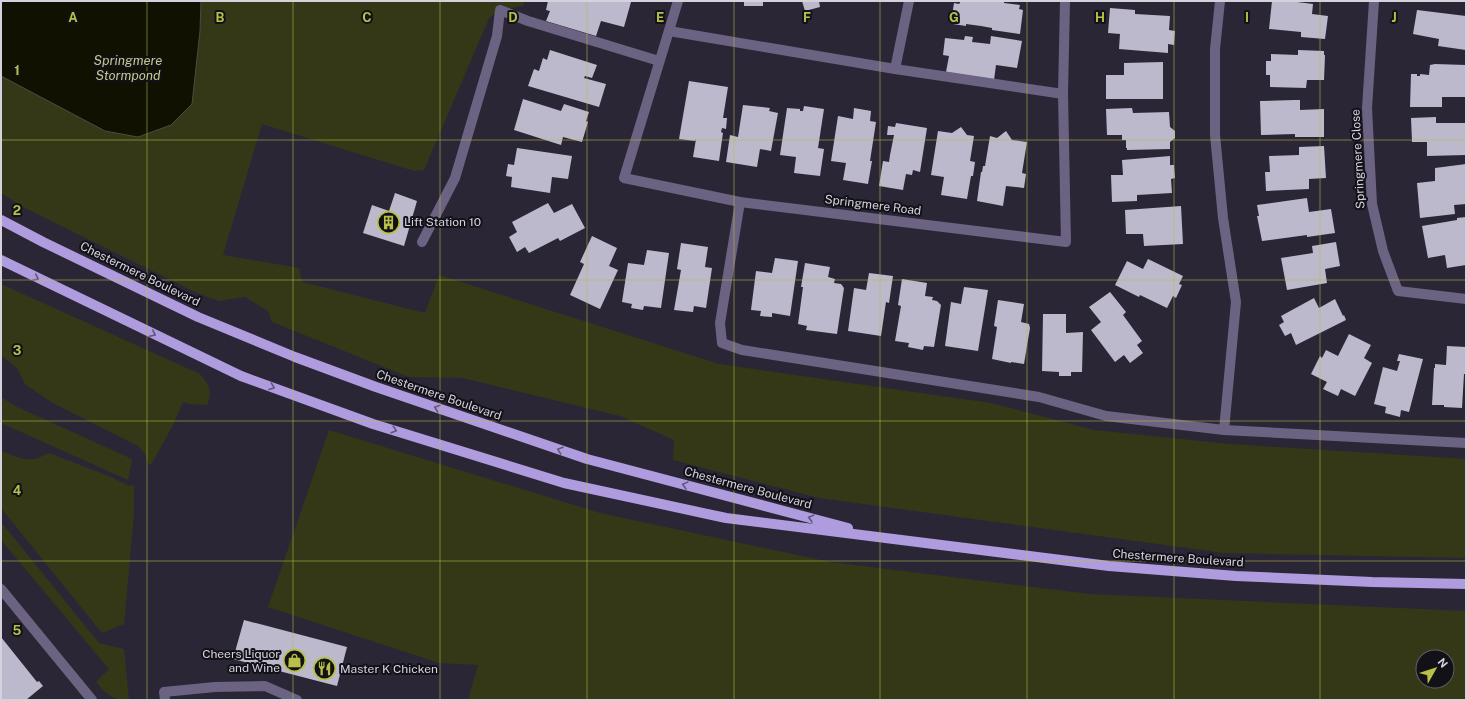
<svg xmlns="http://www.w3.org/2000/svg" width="1467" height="701" font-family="'Public Sans',sans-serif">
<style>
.green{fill:#353817;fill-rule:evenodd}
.water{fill:#101100;stroke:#4b4b42}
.building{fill:#bdb9cd}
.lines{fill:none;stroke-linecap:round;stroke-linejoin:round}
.minor{stroke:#6c6383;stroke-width:10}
.major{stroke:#af9cdf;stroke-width:10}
.oneway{stroke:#60567c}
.grid{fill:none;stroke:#b9c046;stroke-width:1;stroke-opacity:0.55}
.labels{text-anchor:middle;stroke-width:4;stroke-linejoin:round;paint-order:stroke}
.street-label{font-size:12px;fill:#d5d2dd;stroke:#121118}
.poi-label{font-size:12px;fill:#d5d2dd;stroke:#121118;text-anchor:start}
.water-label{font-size:13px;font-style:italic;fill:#c4ca8b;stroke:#121118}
.grid-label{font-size:13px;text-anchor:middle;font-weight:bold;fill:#b9c046;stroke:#121118;stroke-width:4;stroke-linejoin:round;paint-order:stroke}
</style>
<rect width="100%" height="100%" fill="#2b2636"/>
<g class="green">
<path d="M1,1H525L523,6L500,10L489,18L424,170L414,171L262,124L223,255L299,268L302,282L425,313L439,275L719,364L991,403L1094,430L1230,444L1466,459V558L1224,553L819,498L673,460L674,440L620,416L463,378L409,377L272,322L268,311L245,297L219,301L197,293L25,208L1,193Z"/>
<path d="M1,284L200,374C209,385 213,391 207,405L190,404L183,402L173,425L151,465L148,464L145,454L138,446L51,402L25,384L18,369L1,355Z"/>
<path d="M1,397L15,406L132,459L128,480L1,423Z"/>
<path d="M329,430L600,513L830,562L1090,594L1466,611V700H468L478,665L439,663L268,607ZM1423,657H1447V681H1423Z"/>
<path d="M1,451L23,459H36L49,453L109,476L129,486L134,485V514L124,624L102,633L1,508Z"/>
<path d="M1,522L99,643L124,649L129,700C112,700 106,694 96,682L109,669L1,540Z"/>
</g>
<path class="water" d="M1,1H201L200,31L192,104L171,125L138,137L105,131L1,76Z"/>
<g class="building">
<path d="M548,1H627L631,2L624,27L601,21L596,36L546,21L550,11L546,10Z"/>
<rect x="744" y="1" width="19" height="5"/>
<path d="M802,1H819L820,7L805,11Z"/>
<path d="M961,1H1004V3L1020,5L1019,9L1023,10L1020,34L992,30V28L981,26L966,24V26L953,24V22H951L954,3L959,4Z"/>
<path d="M1272,1H1289L1313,4L1312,14L1328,16L1325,39L1301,37V32L1269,29Z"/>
<path d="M1110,8L1135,10V14L1170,16L1169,30L1175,31L1174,45L1168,44V53L1119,49L1120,34L1108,33Z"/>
<path d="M1417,10L1466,16V50L1438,46L1439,39L1413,34Z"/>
<path d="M965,36L973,37L972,42L990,44L991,36L1022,41L1017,68L996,65L994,80L946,72L949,56L943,55L945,38L964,40Z"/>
<path d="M550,50L597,65L592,78L585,76L584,78L606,84L599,107L528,86L534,69L539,71L543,58L547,60Z"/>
<path d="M1298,50L1324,51V55H1325L1324,80H1307L1306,88L1270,87V75H1266V61H1271V54L1298,55Z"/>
<path d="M1163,62V99H1106V75H1124V63Z"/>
<path d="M1435,64L1466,65V97H1442V107H1410L1411,74H1417V76H1420V74L1429,75L1430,65Z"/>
<path d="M689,81L728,87L723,118H727L726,129L722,128L721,132L723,133L719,161L693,157L696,139L695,141L679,139Z"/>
<path d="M523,99L561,111L564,104L589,112L586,121L588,122L582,142L563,137L561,145L514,130Z"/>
<path d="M1294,100H1300V110L1324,109V137H1295V134L1261,135L1260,101Z"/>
<path d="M743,105L770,108L769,111L778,113L771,151L760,149L757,167L726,162L730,135L738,137Z"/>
<path d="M804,106L824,109L818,148L824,149L820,176L794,173L796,157L780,155L787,108L800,109V111H803Z"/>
<path d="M854,108L871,111L870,121L876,122L870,161H872L868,184L843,180L846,163L831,161L838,116L853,119Z"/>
<path d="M1132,108L1133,113L1169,112L1170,127L1175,131V138L1170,142V149L1127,150V148H1126V140H1122V135H1107L1106,109Z"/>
<path d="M1436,117V123H1466V155L1427,156V142H1412L1411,118Z"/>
<path d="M896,123L927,128L920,172L913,170L912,175L906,174L903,190L879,186L883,161L889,162L890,155L894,135H887L888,126L895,127Z"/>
<path d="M961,127L967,135L974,136L970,161L975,162L973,176H971L967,199L941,195L944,177L931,175L938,131L952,133Z"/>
<path d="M1006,131L1012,140L1027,142L1022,173L1026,174L1024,188L1006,186L1003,206L977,201L981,172H982L983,166H985L990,136L997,138Z"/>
<path d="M1324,146L1326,178L1309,179V189L1266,191L1265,172H1270L1269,156L1299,155V147Z"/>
<path d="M517,148L572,156L568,179L552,177L550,193L511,187L512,177L506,176L508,164L514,165Z"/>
<path d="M1170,156V165H1174L1175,178L1171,179L1172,193L1137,195V201L1112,202L1111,175H1123L1122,160Z"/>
<path d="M1466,164V204L1454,205L1455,214L1420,218L1417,183L1435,181V168Z"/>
<path d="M395,193L417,201L404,246L363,233L372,205L389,211Z"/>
<path d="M1307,198L1309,212L1331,209L1335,233L1307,237V235L1262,241L1257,216H1259L1257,205Z"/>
<path d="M548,203L554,213L572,204L585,228L560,241L558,238L529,253L525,247L517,252L509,237L517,232L512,222Z"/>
<path d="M1181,206L1183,244L1144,246L1143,234H1126L1125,210Z"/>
<path d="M1466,217V265L1447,268L1445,255L1428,258L1422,226L1457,220V218Z"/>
<path d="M592,236L617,248L609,266L618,270L600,309L570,295L584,264L580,262Z"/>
<path d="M1336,242L1340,266L1325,269L1327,283L1287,290L1281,258L1313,253L1312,246Z"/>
<path d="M681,243L708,247L705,267L712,268L706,308L694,306L693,312L674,310L681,270L677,269Z"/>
<path d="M647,250L669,253L661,308L644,306L643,310L631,308L632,304L622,302L628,263L644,265Z"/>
<path d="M775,258L798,261L790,316L772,313V317L760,316L761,311L751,310L756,271L772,273Z"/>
<path d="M1148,259L1183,276L1179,284L1182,285L1176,298L1173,296L1167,308L1140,295L1139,297L1115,285L1127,261L1143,269Z"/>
<path d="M805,263L830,267L828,277L835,279L834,283L841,284L844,288L837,334L806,330L807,326L798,324L803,287H801Z"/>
<path d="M869,273L893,276L889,303L886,302L881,336L848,331L854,288L866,290Z"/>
<path d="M902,279L927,283L925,296L933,297L932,300L937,301L941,305L934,347L924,346L923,350L908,347L909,343L895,341L901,306L898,305Z"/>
<path d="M964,287L988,290L978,351L945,346L951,302L961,304Z"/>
<path d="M1110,292L1126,312L1123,315L1142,341L1137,345L1143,353L1130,363L1124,355L1115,362L1091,330L1101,322L1089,307Z"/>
<path d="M1314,298L1319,308L1335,299L1343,316L1344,315L1346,320L1296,345L1291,333L1285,336L1279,325L1284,322L1281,316Z"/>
<path d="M998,300L1024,304L1021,322L1029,324L1030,328L1024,364L1011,362V363L992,359L997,327L994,326Z"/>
<path d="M1043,314H1066V333L1083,332L1082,372H1071V376H1059V372L1042,371Z"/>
<path d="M1349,334L1371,345L1364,358L1372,363L1355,396L1341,389L1338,396L1323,389L1327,382L1311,374L1320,356L1322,358L1326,350L1338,356Z"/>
<path d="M1447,346L1466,347V374H1464L1462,408L1444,407V405H1432L1434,368H1435V364L1446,365Z"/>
<path d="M1399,354L1423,359L1409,412L1401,410L1400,417L1385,413L1386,407L1374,404L1383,367L1397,371L1400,361H1397Z"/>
<path d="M244,620L347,647L337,686L233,659Z"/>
<path d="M1,637L37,682L39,681L43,686L26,700H1Z"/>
</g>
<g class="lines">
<g class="minor">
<path d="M678,1L624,178L740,202L1066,242L1063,94L1065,1"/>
<path d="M1220,1L1215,49V135L1223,218L1236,302L1224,430"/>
<path d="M1374,1L1367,108L1372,204L1383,251L1398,291L1466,299"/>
<path d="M669,31L895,69L1063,94"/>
<path d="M895,69L909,1"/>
<path d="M740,202L720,323L722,343L742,350L1039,397L1106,416L1224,430L1466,443"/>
<path d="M422,242L455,178L497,36L500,10L528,21L659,61"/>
<path d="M1,589L92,700"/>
<path d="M165,700L164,692L215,687L265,686L297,700"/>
</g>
<g class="major">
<path d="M1,220L43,242L198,317L295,357L376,387L587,459L848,528"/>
<path d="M1,260L241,376L373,424L564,483L726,518L1109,566L1236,576L1372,582L1466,584"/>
</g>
</g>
<defs><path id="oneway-chevron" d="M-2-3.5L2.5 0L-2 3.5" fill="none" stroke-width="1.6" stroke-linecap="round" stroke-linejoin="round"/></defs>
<g class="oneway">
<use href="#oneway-chevron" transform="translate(36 278) rotate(26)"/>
<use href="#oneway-chevron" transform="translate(153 334) rotate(25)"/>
<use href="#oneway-chevron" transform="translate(272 387) rotate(20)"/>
<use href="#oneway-chevron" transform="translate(437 408) rotate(-161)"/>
<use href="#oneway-chevron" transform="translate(394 430) rotate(17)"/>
<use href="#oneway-chevron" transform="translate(560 450) rotate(-161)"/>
<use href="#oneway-chevron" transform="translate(685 485) rotate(-165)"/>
<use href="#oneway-chevron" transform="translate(811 518) rotate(-165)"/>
</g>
<path class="grid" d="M147,1V700M293,1V700M440,1V700M587,1V700M734,1V700M880,1V700M1027,1V700M1174,1V700M1320,1V700M1,140H1466M1,280H1466M1,421H1466M1,561H1466"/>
<defs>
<symbol id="building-ring" viewBox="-11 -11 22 22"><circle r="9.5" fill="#121118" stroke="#b9c046" stroke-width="1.5"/><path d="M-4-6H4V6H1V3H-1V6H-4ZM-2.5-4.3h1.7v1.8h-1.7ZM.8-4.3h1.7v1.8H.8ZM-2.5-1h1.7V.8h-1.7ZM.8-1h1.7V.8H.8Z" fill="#b9c046"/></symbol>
<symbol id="shop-ring" viewBox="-11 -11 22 22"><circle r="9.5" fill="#121118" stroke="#b9c046" stroke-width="1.5"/><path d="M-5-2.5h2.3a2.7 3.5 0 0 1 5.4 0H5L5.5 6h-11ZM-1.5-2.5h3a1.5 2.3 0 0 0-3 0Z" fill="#b9c046"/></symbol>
<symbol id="restaurant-ring" viewBox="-11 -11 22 22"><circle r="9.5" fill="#121118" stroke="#b9c046" stroke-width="1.5"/><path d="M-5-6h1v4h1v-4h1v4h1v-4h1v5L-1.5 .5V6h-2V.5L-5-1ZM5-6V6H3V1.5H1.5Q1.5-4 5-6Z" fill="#b9c046"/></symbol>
</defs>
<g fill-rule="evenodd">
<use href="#building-ring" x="376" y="210" width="25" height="25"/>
<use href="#shop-ring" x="282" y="648" width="25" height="25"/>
<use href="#restaurant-ring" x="312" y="656" width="25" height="25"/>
</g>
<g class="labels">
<g class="street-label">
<text transform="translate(1358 159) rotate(-93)" y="4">Springmere Close</text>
<text transform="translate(873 205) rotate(7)" y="4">Springmere Road</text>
<text transform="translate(140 274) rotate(26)" y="4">Chestermere Boulevard</text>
<text transform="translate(439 395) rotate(19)" y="4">Chestermere Boulevard</text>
<text transform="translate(748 488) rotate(15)" y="4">Chestermere Boulevard</text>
<text transform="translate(1178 558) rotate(4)" y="4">Chestermere Boulevard</text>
</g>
<g class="poi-label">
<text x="404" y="226">Lift Station 10</text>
<text x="280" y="658" text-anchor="end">Cheers Liquor<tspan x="280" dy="14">and Wine</tspan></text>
<text x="340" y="673">Master K Chicken</text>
</g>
<g class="water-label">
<text x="128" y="65">Springmere<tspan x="128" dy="15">Stormpond</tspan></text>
</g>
</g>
<g class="grid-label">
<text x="73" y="22">A</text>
<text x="220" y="22">B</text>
<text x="367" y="22">C</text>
<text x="513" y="22">D</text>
<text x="660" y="22">E</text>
<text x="807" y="22">F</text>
<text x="954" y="22">G</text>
<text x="1100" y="22">H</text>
<text x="1247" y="22">I</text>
<text x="1394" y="22">J</text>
<text x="17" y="75">1</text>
<text x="17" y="215">2</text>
<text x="17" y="355">3</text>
<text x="17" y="495">4</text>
<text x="17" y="635">5</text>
</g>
<rect width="1467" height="701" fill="none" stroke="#d5d2dd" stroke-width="4"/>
<g transform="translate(1435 669) rotate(51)"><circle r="19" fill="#121118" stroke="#605e67"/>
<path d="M0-3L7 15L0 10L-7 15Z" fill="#b9c046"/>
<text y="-6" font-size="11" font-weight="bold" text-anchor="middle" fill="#d5d2dd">N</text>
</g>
</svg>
